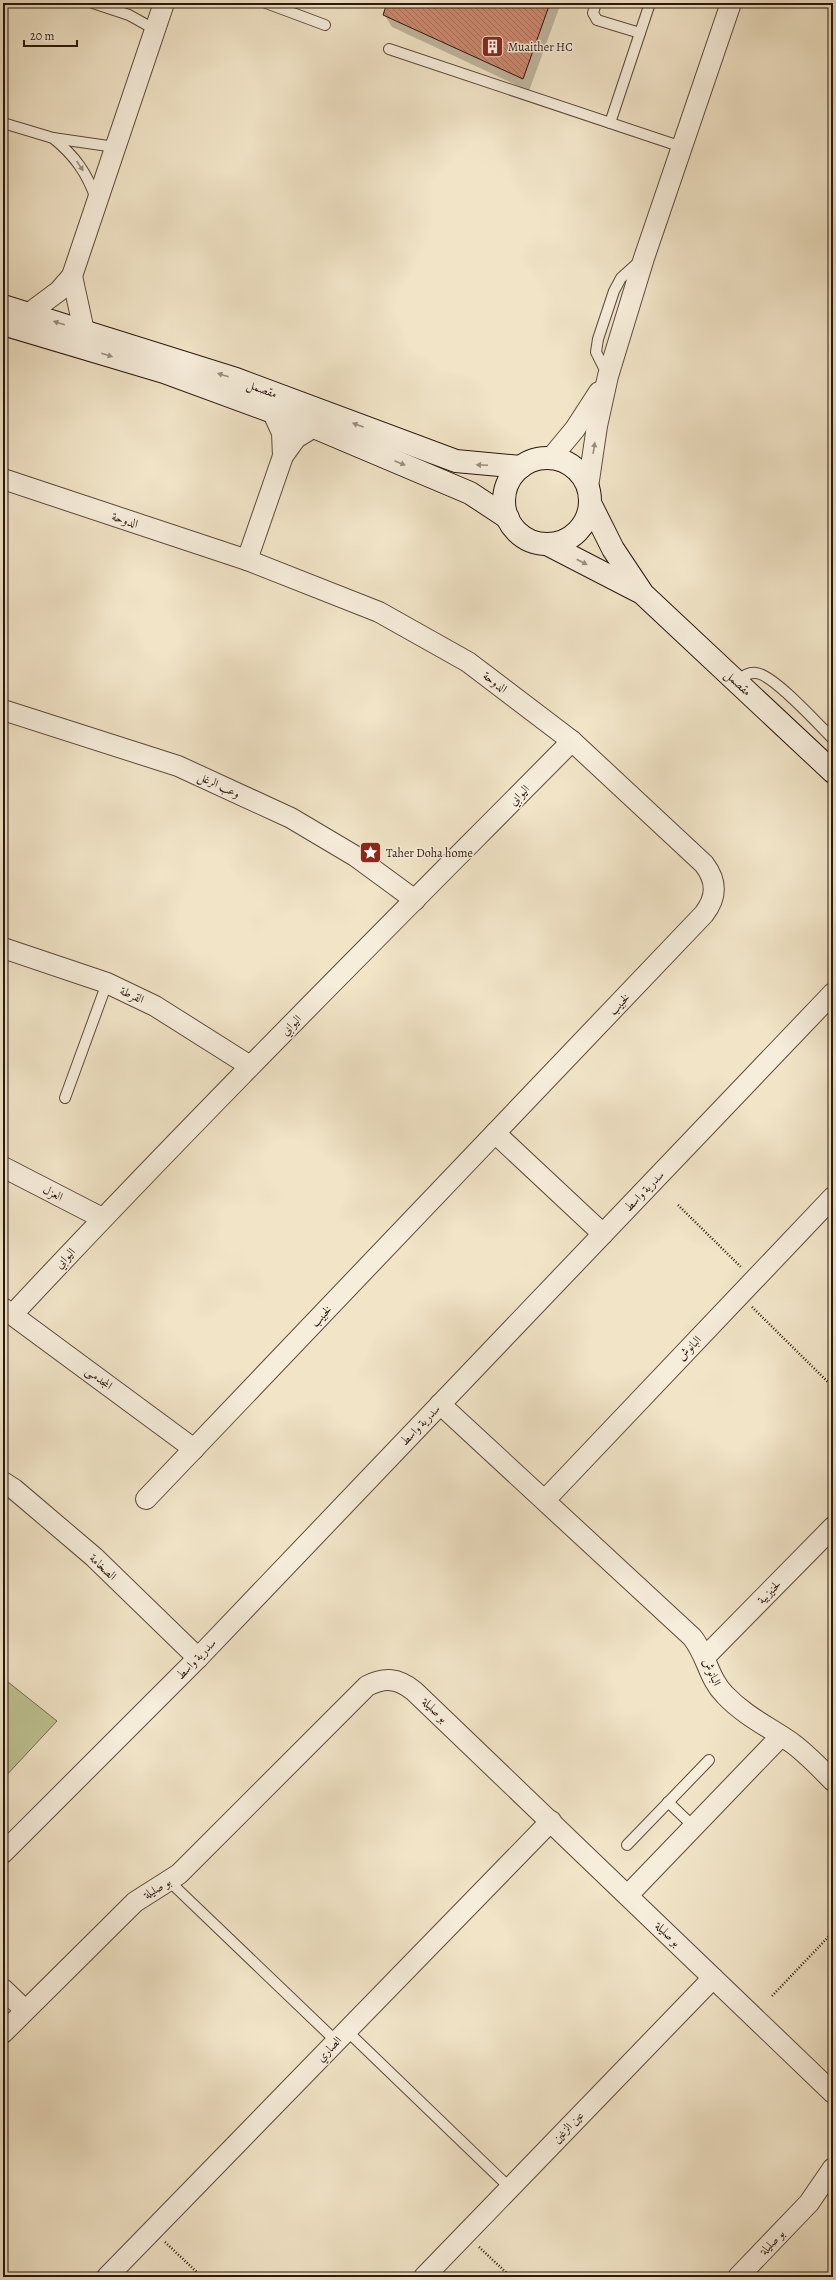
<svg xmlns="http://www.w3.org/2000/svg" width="836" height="2280" font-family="Alegreya,Amiri,serif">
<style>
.pitch{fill:#bec292;stroke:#746c50}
.shadow{fill:#0003}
.building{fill:url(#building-back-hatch);stroke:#2a170e}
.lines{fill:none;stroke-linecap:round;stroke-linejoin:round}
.lane-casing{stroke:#5c4a3c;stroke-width:12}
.street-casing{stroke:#5c4a3c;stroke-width:22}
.secondary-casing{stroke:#2a170e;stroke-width:24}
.path{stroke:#2a170e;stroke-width:2.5;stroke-dasharray:1 2;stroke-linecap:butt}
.lane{stroke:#f6eddb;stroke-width:10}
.street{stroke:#f6eddb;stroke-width:20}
.secondary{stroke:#f6eddb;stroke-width:22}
.oneway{fill:#9a8d7f}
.labels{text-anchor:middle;stroke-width:3;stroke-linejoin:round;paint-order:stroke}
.poi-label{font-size:12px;fill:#2a170e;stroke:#f6eddb;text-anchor:start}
.street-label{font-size:12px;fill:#2a170e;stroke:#f6eddb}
</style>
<defs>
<pattern id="building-back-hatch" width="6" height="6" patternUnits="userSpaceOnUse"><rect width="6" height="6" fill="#ce8a72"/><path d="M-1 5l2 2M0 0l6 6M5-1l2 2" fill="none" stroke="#a7705c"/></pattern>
</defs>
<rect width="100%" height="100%" fill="#f1e4c7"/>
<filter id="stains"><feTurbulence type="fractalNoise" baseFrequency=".005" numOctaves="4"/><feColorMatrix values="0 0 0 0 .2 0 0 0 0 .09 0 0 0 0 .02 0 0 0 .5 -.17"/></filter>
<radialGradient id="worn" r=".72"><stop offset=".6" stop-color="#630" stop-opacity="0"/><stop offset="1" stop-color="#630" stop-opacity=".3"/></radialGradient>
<path class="pitch" d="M3,1678L57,1721L3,1779Z"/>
<path class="shadow" d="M388,3H561L529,91L392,27L384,14Z"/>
<path class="building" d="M387,3H550L523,79L383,15Z"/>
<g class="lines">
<defs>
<g id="lane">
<path d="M93,3L129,15L154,29"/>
<path d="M266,3L325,25"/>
<path d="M596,3L593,13L597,20L640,33"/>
<path d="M389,49L682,147"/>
<path d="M3,123L53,138L115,147"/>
<path d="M610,123L650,3"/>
<path d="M53,138C75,156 87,173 96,199"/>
<path d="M608,376L596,352L598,339L614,291L621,278L641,260"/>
<path d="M736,681C742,677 748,672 756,673C773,674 819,725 833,739"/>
<path d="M65,1098L107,983"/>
<path d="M668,1802L693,1826"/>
<path d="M627,1845L709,1760"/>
<path d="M169,1881L337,2042"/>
<path d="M347,2031L510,2188"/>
</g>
<g id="street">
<path d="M72,276L84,331"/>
<path d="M28,314L59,291L72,276L164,3"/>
<path d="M273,413L282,433L283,456"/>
<path d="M551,458L575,429L599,392"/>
<path d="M3,479L247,560L379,612L468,662L572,741L704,864C717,881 717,897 704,914L146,1499"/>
<path d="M588,487L597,426L608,376L644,258L731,3"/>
<path d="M247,560L283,456L296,438L314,427"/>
<path d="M3,710L178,766L291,818L355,856L415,900"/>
<path d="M3,948L107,983L155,1006L250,1066"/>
<path d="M495,1133L603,1234"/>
<path d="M3,1167L102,1218"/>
<path d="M3,1308L194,1449"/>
<path d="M13,1314C195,1119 385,930 572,741"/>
<path d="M440,1404L692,1637C707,1655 708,1678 725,1695C745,1716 769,1727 792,1743C807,1754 820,1768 833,1781"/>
<path d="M3,1482L14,1489L94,1557L198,1658"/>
<path d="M545,1500L833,1197"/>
<path d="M705,1657L833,1527"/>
<path d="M3,1853L198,1658L833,993"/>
<path d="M628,1895L781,1736"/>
<path d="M3,1989L25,2010"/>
<path d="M3,2033L135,1902L179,1874L367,1686C385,1677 398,1678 414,1691L833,2093"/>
<path d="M107,2277L551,1821"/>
<path d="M424,2277L713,1978"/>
<path d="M738,2277L809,2203L833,2168"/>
</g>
<g id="secondary">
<path d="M3,306L236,379L456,461L521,467"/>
<path d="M3,324L164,372L314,427L470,493L508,518"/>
<circle cx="547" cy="501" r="43"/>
<path d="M590,503L613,549L643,594L833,772"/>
<path d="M547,544L638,591"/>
</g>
</defs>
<use href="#lane" class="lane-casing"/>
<use href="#street" class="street-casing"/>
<use href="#secondary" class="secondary-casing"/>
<g class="path">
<path d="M678,1205L741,1267"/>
<path d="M752,1307L833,1387"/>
<path d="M772,1996L833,1932"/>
<path d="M165,2242L202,2277"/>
<path d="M479,2247L511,2277"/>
</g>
<use href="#lane" class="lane"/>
<use href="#street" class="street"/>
<use href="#secondary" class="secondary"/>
</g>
<defs><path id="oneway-solid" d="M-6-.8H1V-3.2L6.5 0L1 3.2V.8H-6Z"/></defs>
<g class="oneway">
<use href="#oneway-solid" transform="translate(80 166) rotate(56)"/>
<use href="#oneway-solid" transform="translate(59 323) rotate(-163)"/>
<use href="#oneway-solid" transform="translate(107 355) rotate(17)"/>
<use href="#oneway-solid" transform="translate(223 375) rotate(-162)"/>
<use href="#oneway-solid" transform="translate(358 425) rotate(-160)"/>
<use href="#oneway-solid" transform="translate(594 448) rotate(-81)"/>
<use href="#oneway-solid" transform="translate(400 463) rotate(23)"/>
<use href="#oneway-solid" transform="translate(482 465) rotate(-177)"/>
<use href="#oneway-solid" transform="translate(582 562) rotate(27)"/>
</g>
<defs>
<symbol id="building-square" viewBox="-11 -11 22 22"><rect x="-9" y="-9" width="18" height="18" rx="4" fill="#8f2418" stroke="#f6eddb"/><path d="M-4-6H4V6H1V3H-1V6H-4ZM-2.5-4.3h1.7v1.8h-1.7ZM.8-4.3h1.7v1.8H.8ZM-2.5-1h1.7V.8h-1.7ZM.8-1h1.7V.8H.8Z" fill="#fff"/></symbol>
<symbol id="sight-square" viewBox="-11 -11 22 22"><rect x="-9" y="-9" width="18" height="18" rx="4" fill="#8f2418" stroke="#f6eddb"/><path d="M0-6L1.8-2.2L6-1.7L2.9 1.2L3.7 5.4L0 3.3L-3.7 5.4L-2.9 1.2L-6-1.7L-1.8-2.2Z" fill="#fff"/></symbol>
</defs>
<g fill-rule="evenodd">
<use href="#building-square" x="480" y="34" width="25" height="25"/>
<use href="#sight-square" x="358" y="840" width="25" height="25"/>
</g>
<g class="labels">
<g class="poi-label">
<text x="508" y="51">Muaither HC</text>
<text x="386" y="857">Taher Doha home</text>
</g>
<g class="street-label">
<text transform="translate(262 389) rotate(20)" y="4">مقصمل</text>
<text transform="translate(125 520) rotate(18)" y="4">الدوحة</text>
<text transform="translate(495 682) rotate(37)" y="4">الدوحة</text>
<text transform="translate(738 683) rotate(43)" y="4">مقصمل</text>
<text transform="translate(219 785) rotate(25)" y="4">وعب الرغل</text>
<text transform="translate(519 795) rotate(-45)" y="4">اليوابي</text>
<text transform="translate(132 995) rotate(25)" y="4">القرطة</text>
<text transform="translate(619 1004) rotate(-46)" y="4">لخبيب</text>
<text transform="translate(291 1025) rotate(-45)" y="4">اليوابي</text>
<text transform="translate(644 1191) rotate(-46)" y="4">سدرية واسط</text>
<text transform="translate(53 1193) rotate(27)" y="4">العزل</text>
<text transform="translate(65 1258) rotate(-47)" y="4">اليوابي</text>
<text transform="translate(321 1316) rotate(-46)" y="4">لخبيب</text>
<text transform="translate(689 1348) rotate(-46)" y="4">البانوش</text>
<text transform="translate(99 1378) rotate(37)" y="4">المجدمـى</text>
<text transform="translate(420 1425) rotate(-46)" y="4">سدرية واسط</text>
<text transform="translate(103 1567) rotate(43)" y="4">الصخامة</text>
<text transform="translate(769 1592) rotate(-46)" y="4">لحنيزبية</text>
<text transform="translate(196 1659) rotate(-46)" y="4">سدرية واسط</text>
<text transform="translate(712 1672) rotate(66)" y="4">البانوش</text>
<text transform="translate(435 1710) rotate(44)" y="4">بو صليلة</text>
<text transform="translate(157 1888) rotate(-31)" y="4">بو صليلة</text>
<text transform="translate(668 1934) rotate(44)" y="4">بو صليلة</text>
<text transform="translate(329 2049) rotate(-46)" y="4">الصاري</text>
<text transform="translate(568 2127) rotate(-46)" y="4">عين الزغين</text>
<text transform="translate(772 2242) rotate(-46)" y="4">بو صليلة</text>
</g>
</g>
<rect width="836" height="2280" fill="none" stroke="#f1e4c7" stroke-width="16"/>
<rect x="4" y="4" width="828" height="2272" fill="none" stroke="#2a170e" stroke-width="2"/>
<rect x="8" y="8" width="820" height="2264" fill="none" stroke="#2a170e"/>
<path d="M24 40v6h53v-6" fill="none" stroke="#2a170e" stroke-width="2"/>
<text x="30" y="40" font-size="12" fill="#2a170e" stroke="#f6eddb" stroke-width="3" paint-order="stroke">20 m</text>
<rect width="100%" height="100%" filter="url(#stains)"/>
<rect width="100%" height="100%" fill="url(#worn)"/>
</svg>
